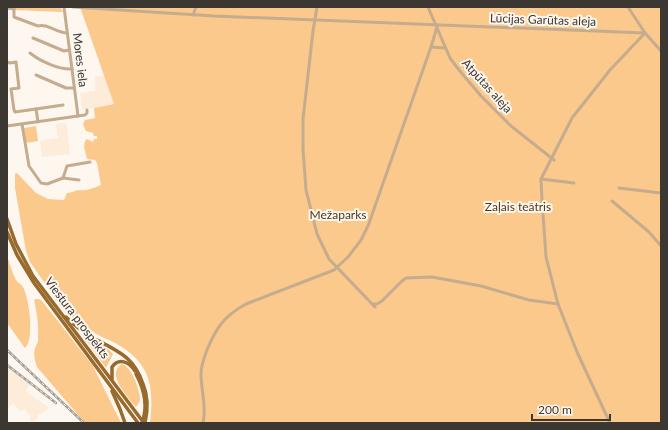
<svg xmlns="http://www.w3.org/2000/svg" width="668" height="430" font-family="Lato,sans-serif">
<style>
.built{fill:#fcecd9}
.green{fill:#fbc98b}
.lines{fill:none;stroke-linecap:round;stroke-linejoin:round}
.minor{stroke:#c5ac8e;stroke-width:3}
.major{stroke:#986b2d;stroke-width:3.5}
.rail-casing{stroke:#a49f98;stroke-width:2.5}
.rail{stroke:#fdf7f0;stroke-width:1;stroke-dasharray:3;stroke-linecap:butt}
.major-bridge{stroke:#986b2d;stroke-width:3.5}
.labels{text-anchor:middle;stroke-width:4;stroke-linejoin:round;paint-order:stroke}
.street-label{font-size:12px;fill:#3c3730;stroke:#fdf7f0}
.park-label{font-size:12px;fill:#4e3717;stroke:#fdf7f0}
</style>
<rect width="100%" height="100%" fill="#fdf7f0"/>
<g class="built">
<path d="M105,75L114,104L82,110L80,93L95,91V77Z"/>
<path d="M66,123L70,154L42,157L40,141L58,138L56,124Z"/>
<path d="M7,363L32,382L25,391L49,408L37,416L38,418L34,421H30V416L25,409L21,411L19,410L13,403L7,409Z"/>
</g>
<g class="green">
<path d="M15,7L61,8L63,12L15,10Z"/>
<path d="M80,7H661V423H150C154,386 151,364 117,344C110,340 102,338 95,333C90,330 85,325 81,321C75,317 71,317 65,312L30,262L26,251L15,188V174L17,173L36,193L48,199L64,200L67,193C72,193 75,190 80,190C88,191 93,188 101,185L97,163L95,160L87,159L84,147L85,141L87,139L93,142L94,139H97V136H94L93,133L86,131L83,124L85,120L95,118L94,108L114,104Z"/>
<path d="M36,126L38,141L26,143L24,128Z"/>
<path d="M7,256C10,264 12,273 16,280C18,283 21,284 23,287C29,298 35,339 25,348L7,323Z"/>
<path d="M36,299H39L42,301L93,366L121,423H85L37,367C35,361 33,354 35,348C37,344 38,342 38,339C39,326 37,313 34,300Z"/>
<path d="M83,336H84L105,346L113,354L106,368Z"/>
<path d="M122,364C132,367 139,388 140,398C140,402 138,404 136,407C128,397 105,374 122,364Z"/>
</g>
<g class="lines">
<g class="minor">
<path d="M14,7V17L38,26C47,23 57,33 67,33"/>
<path d="M64,7L78,116"/>
<path d="M73,7L214,16L645,33"/>
<path d="M317,7L313,31L303,119V149L306,190L317,234L329,259L375,307"/>
<path d="M428,7L450,58L459,70L481,96L511,126L554,160"/>
<path d="M628,7L645,33L661,51"/>
<path d="M7,8L14,9"/>
<path d="M193,15L196,7"/>
<path d="M33,38L64,51L69,50"/>
<path d="M431,47L445,48"/>
<path d="M30,53C40,61 59,70 72,69"/>
<path d="M7,62L10,63L16,62L19,88L11,89L14,110L15,112L36,109L38,122"/>
<path d="M36,75L66,88H74"/>
<path d="M36,109L63,105"/>
<path d="M22,124L29,166L41,183L47,184L63,178L67,166L90,162"/>
<path d="M7,126L85,115L87,113V110"/>
<path d="M63,178L79,180"/>
<path d="M541,179L574,183"/>
<path d="M619,188L661,193"/>
<path d="M612,201L649,232L661,246"/>
<path d="M373,304H377L382,301L402,281L406,278L432,277L481,286L529,300L558,304"/>
<path d="M203,423C207,406 201,391 201,374C201,365 204,358 207,350C216,328 224,316 246,304L334,270L348,257L361,240L368,226L431,47L437,27"/>
<path d="M610,423L577,352L558,304L546,257L542,200L541,179L572,118L610,70L645,33"/>
</g>
<g class="major">
<path d="M7,219L16,244L33,276L144,423"/>
<path d="M7,232L17,255L34,283L138,423"/>
<path d="M66,317C75,326 84,333 95,339C118,351 134,357 143,384C148,396 148,410 145,423"/>
<path d="M112,379V367C119,357 129,362 135,371"/>
<path d="M112,391L120,409L125,423"/>
</g>
<defs>
<g id="rail">
<path d="M7,350L84,423"/>
<path d="M7,365L56,403"/>
</g>
</defs>
<use href="#rail" class="rail-casing"/>
<use href="#rail" class="rail"/>
<path class="major-bridge" d="M136,374C144,389 148,407 142,423"/>
</g>
<g class="labels">
<g class="street-label">
<text transform="translate(543 20) rotate(2)" y="4">Lūcijas Garūtas aleja</text>
<text transform="translate(80 60) rotate(83)" y="4">Mores iela</text>
<text transform="translate(487 86) rotate(48)" y="4">Atpūtas aleja</text>
<text transform="translate(77 318) rotate(53)" y="4">Viestura prospekts</text>
</g>
<g class="park-label">
<text x="518" y="211">Zaļais teātris</text>
<text x="338" y="219">Mežaparks</text>
</g>
</g>
<rect width="668" height="430" fill="none" stroke="#3c3730" stroke-width="16"/>
<path d="M532 414v6h78v-6" fill="none" stroke="#3c3730" stroke-width="2"/>
<text x="538" y="414" font-size="12" fill="#3c3730" stroke="#fdf7f0" stroke-width="3" paint-order="stroke">200 m</text>
</svg>
